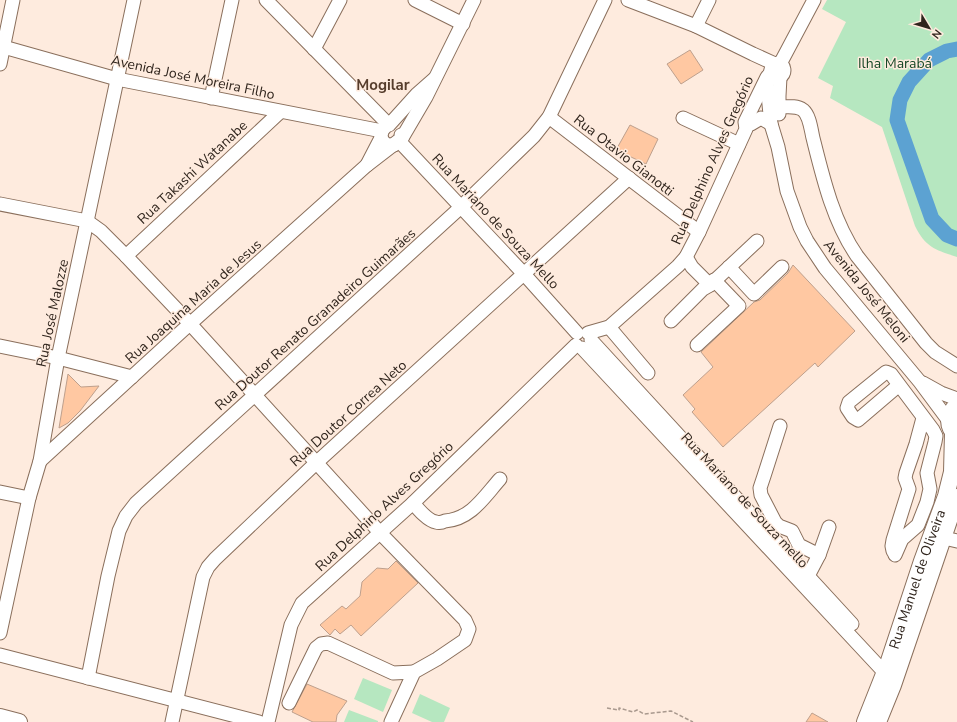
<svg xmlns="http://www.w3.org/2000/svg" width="957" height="722" font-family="'Nunito Sans',sans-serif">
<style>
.green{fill:#b6e7c0}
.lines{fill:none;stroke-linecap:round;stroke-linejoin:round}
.river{stroke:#5ca2d2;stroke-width:15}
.building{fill:#ffc8a2;stroke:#bea08d}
.minor-casing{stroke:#8a6f5c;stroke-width:15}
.major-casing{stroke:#8a6f5c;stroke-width:18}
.path{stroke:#a9998e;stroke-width:1.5;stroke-dasharray:4 2;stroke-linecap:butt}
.minor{stroke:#fff;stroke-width:13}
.major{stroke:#fff;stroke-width:16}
.labels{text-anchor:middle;stroke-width:3;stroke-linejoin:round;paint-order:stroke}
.park-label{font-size:14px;fill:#174826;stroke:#feebde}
.street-label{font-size:14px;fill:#30251d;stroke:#feebde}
.neighbourhood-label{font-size:15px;font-weight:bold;fill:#563d2c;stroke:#feebde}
</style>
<rect width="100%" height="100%" fill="#feebde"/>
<g class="green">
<path d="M827,0H957V257C936,250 926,248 915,226L882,127L830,98L833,86L818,78L846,22L822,9Z"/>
<path d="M363,678L392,690L383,712L354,699Z"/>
<path d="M420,694L450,708L444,722H432L412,713Z"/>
<path d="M349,710L378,721V722H344Z"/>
</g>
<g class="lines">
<path class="river" d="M957,49L947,51L929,60L909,82L900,100L897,120L932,219L947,235L957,239"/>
</g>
<g class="building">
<path d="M690,50L703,70L681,84L667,64Z"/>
<path d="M630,125L658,139L646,164L616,150Z"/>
<path d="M793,265L855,331L818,367L815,363L723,447L692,412L695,409L683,395L713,367L701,352L754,302L760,300L788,273Z"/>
<path d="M68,374L81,387L99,386L80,411L68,423L59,428Z"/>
<path d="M396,561L418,583L361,636L351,625L340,634L335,629L330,635L320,625L342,606L346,609L360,596L362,582L377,568L388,569Z"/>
<path d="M307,684L347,701L337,715L336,722H313L292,712Z"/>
<path d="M812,713L828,722H806Z"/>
</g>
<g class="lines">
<defs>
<g id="minor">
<path d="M266,0L389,125L417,94L434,79"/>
<path d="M415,0L463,24"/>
<path d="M628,0L696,26L753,54L775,64"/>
<path d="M696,26L709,0"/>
<path d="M0,46L117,79L382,131"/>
<path d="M314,49L340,0"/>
<path d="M0,64L13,0"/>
<path d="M780,64L814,0"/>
<path d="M770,73L773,76L780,77C786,73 785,65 778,63L772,66L767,85L771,124L778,147L787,191L800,227L807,241L825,268L920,382L949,421"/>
<path d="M211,98L232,0"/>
<path d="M779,107C786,107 796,105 803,110C810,116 811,130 813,138C823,178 833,221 857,256L926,343L935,352L957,366"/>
<path d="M779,114V96L780,77"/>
<path d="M549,117L699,232"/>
<path d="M683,118L739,144"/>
<path d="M751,124L761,118L771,124"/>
<path d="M386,126L382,131C379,140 385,146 394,145"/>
<path d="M381,138L367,165L402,138L401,135"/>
<path d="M402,138L426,97L474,0"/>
<path d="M399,141L524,274L577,333"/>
<path d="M0,204L87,221L101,231L126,256L182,315L384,537L465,620L469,629L465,640L437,659L414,672L391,722"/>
<path d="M126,256L280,112"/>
<path d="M686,257L692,267L710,285"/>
<path d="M729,267L754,294L782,267"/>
<path d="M671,321L703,289L710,285L757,241"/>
<path d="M609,327L648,373"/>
<path d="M588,333L609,327L678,266L686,257L699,232L746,129L745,122L767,77"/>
<path d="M591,340L852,624"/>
<path d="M697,345L739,306L714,280"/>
<path d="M0,346L58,358L132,377"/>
<path d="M582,348L885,673"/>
<path d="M923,383L941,393L957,399"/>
<path d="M780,426L764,476L760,488L761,495L775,522L779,526L792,531L799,545L819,555"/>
<path d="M40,461L182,331L367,165"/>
<path d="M0,492L29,498"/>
<path d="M413,503C418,509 428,521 436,522C439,523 443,522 445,521C471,519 484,497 500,479"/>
<path d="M944,538L957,541"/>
<path d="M893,551L892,546L893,540L909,489L905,478L906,473L916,444L923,418"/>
<path d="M895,555L902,539L918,525L927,502L930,489L927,473L935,442L936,436L933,430L891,374L886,372L849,402L847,408L853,417L858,420L899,385"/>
<path d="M808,576L819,555L829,527"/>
<path d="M0,633L29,498L40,461L58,358L134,0"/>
<path d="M0,655L259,722"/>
<path d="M88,678L108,576L119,531L126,516L136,503L461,207L534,136L549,117L605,0"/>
<path d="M289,703L316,648L321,644L328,643L393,673L414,672"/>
<path d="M172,722L203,577L208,567L215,559L316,463L629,178"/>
<path d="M268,722L291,625L302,603L413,503L576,345"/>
</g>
<g id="major">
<path d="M957,405C947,414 946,427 957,436"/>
<path d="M0,717L19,722"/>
<path id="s1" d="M865,722L888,664L922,561L946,496L952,472L953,433"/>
<path d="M878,722L893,685L957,497"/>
</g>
</defs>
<use href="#minor" class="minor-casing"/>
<use href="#major" class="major-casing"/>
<path class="path" d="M607,708L619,710V708L633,712L637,710L644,714L671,711L693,722"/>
<use href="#minor" class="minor"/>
<use href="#major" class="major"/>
</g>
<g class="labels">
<g class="park-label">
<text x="895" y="68">Ilha Marabá</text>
</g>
<g class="street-label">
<text transform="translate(193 77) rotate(12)" y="5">Avenida José Moreira Filho</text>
<text transform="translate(624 155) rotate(38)" y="5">Rua Otavio Gianotti</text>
<text transform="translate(712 160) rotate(-66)" y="5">Rua Delphino Alves Gregório</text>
<text transform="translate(192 172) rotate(-43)" y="5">Rua Takashi Watanabe</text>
<text transform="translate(496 221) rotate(47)" y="5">Rua Mariano de Souza Mello</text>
<text transform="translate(867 291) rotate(51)" y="5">Avenida José Meloni</text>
<text transform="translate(193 301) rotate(-42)" y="5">Rua Joaquina Maria de Jesus</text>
<text transform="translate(52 313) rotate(-78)" y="5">Rua José Malozze</text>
<text transform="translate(315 319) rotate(-42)" y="5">Rua Doutor Renato Granadeiro Guimarães</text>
<text transform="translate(348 413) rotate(-42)" y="5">Rua Doutor Correa Neto</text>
<text transform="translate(745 500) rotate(47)" y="5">Rua Mariano de Souza mello</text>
<text transform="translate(384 506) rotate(-43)" y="5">Rua Delphino Alves Gregório</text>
<text dy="5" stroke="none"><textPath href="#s1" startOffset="152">Rua Manuel de Oliveira</textPath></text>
</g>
<g class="neighbourhood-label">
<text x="383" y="90">Mogilar</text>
</g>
</g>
<g transform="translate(929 28) rotate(128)" stroke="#feebde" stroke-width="3" paint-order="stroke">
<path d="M0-3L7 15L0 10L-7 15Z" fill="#30251d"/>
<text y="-6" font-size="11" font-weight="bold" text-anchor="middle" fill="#30251d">N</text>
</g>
</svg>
